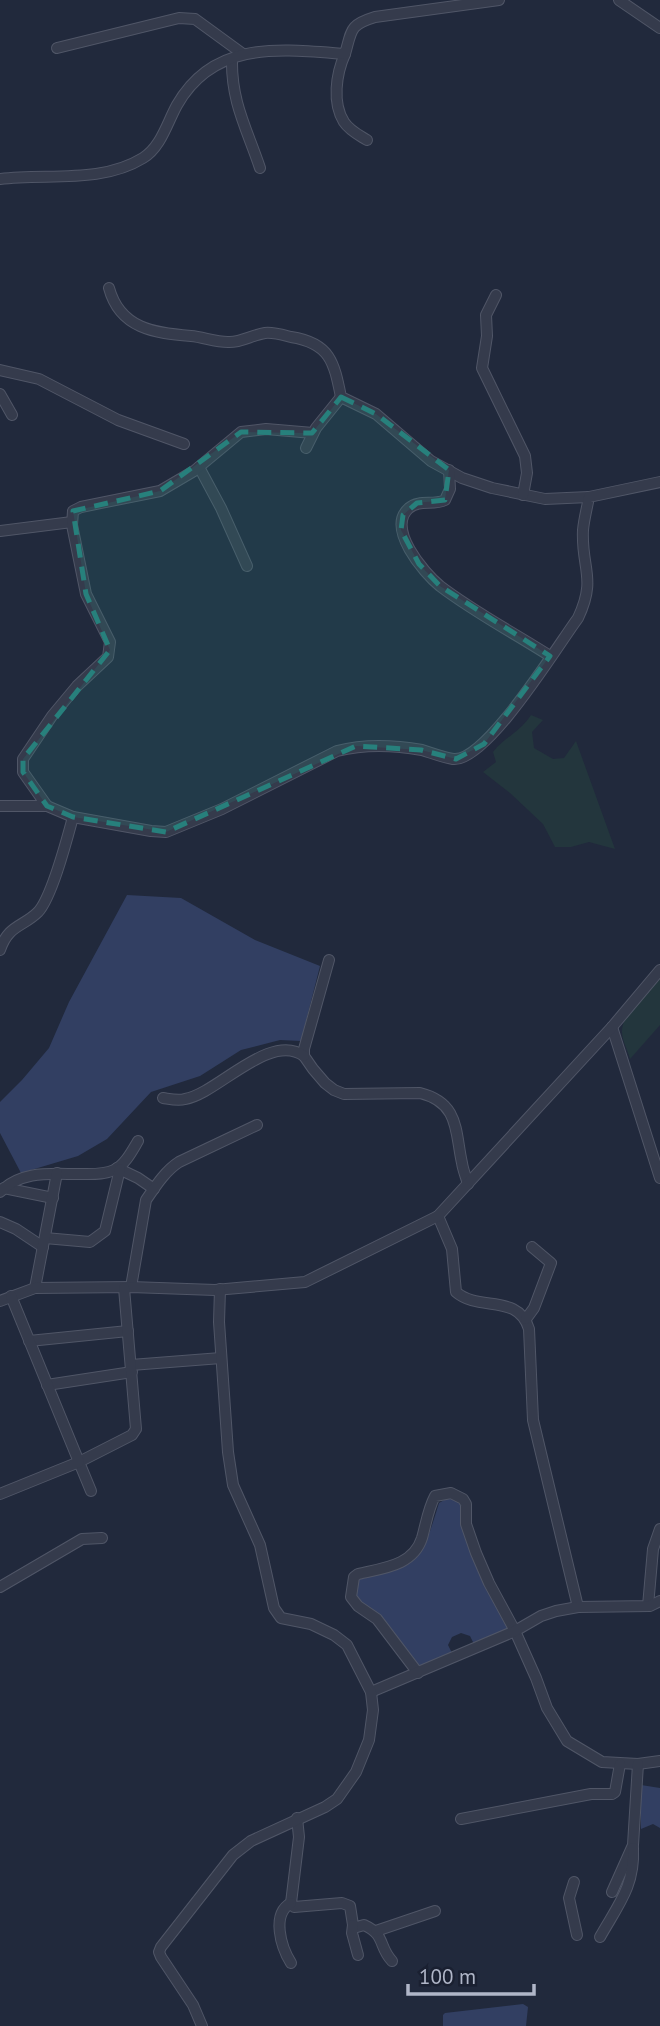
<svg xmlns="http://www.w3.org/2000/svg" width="660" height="2026" font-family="'PT Sans',sans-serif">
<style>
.green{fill:#23363d}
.water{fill:#323f62}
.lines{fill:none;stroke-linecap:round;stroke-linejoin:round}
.minor-casing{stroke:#505667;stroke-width:12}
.minor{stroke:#353b4c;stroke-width:10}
.marked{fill:#27807c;fill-opacity:0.2;stroke:#27807c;stroke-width:5;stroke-dasharray:14 9;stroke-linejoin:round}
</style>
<rect width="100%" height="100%" fill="#21293c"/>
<g class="green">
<path d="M531,715L543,720L532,732L534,748L553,759L564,758L576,741L615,849L589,842L571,847H555L543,824L510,793L483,772L496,762L493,752C505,737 521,731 531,715Z"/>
<path d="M660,976V1025L630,1059C628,1051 622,1040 622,1032C621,1014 649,989 660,976Z"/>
</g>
<g class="water">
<path d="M127,895L181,898L255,940L320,966L301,1041L280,1040L241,1050L200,1076L151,1092L107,1139L78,1156L21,1173L0,1133V1102L22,1080L49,1048L69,1002Z"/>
<path d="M446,1499L461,1500L464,1523L510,1631L475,1646L470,1636L461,1633L452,1637L448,1645L453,1655L417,1669L356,1601L357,1579C422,1563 419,1567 439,1503Z"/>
<path d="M641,1785L660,1788V1828L653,1824L641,1829Z"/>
<path d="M523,2004L528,2007L526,2026H443V2015L445,2013Z"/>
</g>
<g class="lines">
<defs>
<g id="minor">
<path d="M619,0L660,28"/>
<path d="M57,48L179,18L195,19L243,54"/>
<path d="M345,54C336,74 332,103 344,122C350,131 359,135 367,140"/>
<path d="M232,59C231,102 247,129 260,168"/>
<path d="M0,179C46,173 101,184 143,158C161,147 167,123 177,105C214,40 280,49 345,54C352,30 349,25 375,17L499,0"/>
<path d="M109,288C120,329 155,333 191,336C203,337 215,342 228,342C240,343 252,335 265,333C273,332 283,335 291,337C330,343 334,362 341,397L376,414L431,461L462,478L492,488L545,499L589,497"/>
<path d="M496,295L486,315L487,336L482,368L525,456L527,473L523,495"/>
<path d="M0,370L39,379L118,420L184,444"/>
<path d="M0,394L12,415"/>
<path d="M306,448L316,428L341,397"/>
<path d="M199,467L221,508L247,566"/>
<path d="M449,470L450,489L445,500C433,506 420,499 409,508C386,528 423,572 440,586C474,612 514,633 550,656"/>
<path d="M0,531L72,522"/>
<path d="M0,806H47L73,817L151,831L166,832L222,809L337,751C364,744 394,745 422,750C432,753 442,757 453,759C486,763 558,645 578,618C597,578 581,568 583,530C584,519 587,508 589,497L660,482"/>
<path d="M47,806L23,772V759L52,716L77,686L108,657L110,642L86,594L72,525L73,511L81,507L160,491L194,471L241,432L266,429L313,433"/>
<path d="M0,950C8,925 23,927 38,912C52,897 67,839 73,817"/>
<path d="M329,960L304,1049V1056L313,1069L325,1083L334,1090L344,1094L420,1093C460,1103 455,1132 462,1163C463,1170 466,1177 468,1184"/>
<path d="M612,1027L660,1178"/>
<path d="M163,1098C170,1099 178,1101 185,1099C217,1094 270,1031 304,1056"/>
<path d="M117,1168L138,1178L154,1189"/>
<path d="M4,1188L53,1198"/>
<path d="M0,1192C24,1168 56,1175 87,1174C96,1174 106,1174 114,1170C125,1165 132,1151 138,1141"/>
<path d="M438,1216L452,1249L456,1292C479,1312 518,1293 529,1329L533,1420L578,1607"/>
<path d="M0,1222L16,1229L43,1247"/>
<path d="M45,1238L90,1242L105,1231L120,1169"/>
<path d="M131,1287L146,1200C155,1187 165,1171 179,1162L257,1125"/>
<path d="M35,1288L57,1173"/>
<path d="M0,1301L35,1288L131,1287L215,1290L305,1282L438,1216L612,1027L660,970"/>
<path d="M526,1319L534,1308L551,1263L532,1247"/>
<path d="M29,1341L128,1331"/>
<path d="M131,1365L221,1358"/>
<path d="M47,1385L132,1372"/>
<path d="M91,1491L79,1462L132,1435L136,1429L124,1288"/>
<path d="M0,1494L79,1462L11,1296"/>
<path d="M0,1587L82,1539L102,1538"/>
<path d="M648,1606L653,1549L660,1529"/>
<path d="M418,1673L377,1619L358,1606L351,1597L354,1577L358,1574C383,1568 413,1566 422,1538C426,1524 428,1509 435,1496L451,1493L463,1499L466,1504V1524L476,1553L489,1583L515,1631L536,1678L547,1708L567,1741L602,1762L638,1764L660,1761"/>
<path d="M371,1692L515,1631L541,1616L556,1611L578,1607L650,1606L660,1601"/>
<path d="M297,1818L299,1837L291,1903L294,1907L342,1903L350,1906L353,1925L357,1927L364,1925C386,1935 378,1946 392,1961"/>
<path d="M461,1819L591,1794H612L615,1792L620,1764"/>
<path d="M574,1882L569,1898L577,1935"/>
<path d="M612,1892L633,1845L638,1764"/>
<path d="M291,1903C271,1914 281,1947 291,1963"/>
<path d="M353,1925L352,1933L358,1955"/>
<path d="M376,1931L435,1911"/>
<path d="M600,1937C618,1905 635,1886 633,1848"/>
<path d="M202,2026L193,2005L161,1957L159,1952L161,1947L233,1855L251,1841L325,1807L337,1799L356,1772L369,1740L373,1710L371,1692L347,1645L334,1635L311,1624L281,1618L274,1608L260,1545L233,1485L228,1452L219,1322L220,1289"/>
</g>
</defs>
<use href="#minor" class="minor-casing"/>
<use href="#minor" class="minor"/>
</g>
<path class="marked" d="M341,397L376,414L449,470L445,500L417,503L403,515L401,530L419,564L440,586L550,656L484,744L456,759L421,750L356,746L166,832L73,817L47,806L23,772V759L110,650L86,594L73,511L160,491L241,432L312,433Z"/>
<path d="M408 1984v10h126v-10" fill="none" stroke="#b0b6c8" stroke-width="3.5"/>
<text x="419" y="1984" font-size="21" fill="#b0b6c8" stroke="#1a2031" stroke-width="5" paint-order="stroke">100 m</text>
</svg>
